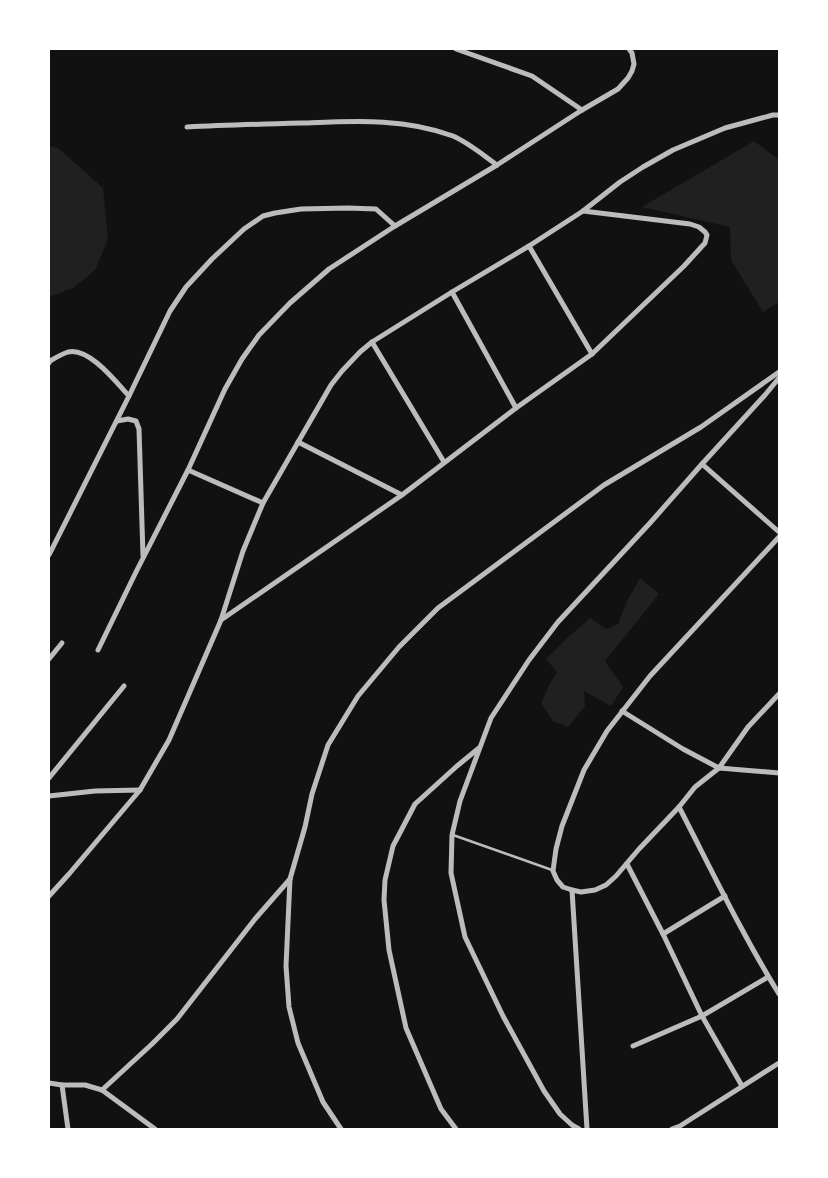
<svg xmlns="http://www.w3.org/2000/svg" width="828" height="1178" font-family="Signika,sans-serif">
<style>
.green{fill:#202020}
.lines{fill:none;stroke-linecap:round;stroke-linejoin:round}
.service{stroke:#bcbcbc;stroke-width:2.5}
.minor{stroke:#bcbcbc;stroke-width:5}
</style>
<rect width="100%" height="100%" fill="#111"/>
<g class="green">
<path d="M754,141L779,160V302L763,312L731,260L730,227L642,207Z"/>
<path d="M49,146L58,148L103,188L108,239L95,270L73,288L49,297Z"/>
<path d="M640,578L659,594L605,661L623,687L611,706L584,691L585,706L568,727L553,721L541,703L549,685L557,672L546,659L564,641L590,618L606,629L618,624L626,603Z"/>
</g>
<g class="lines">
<path class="service" d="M453,835L552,870"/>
<g class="minor">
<path d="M456,49L532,76L582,110"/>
<path d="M187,127C226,125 266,124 305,123C355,121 405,118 453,136C469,143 483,155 497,165"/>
<path d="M529,246L592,354"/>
<path d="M452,292L516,408"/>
<path d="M372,342L444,462"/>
<path d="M49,363L50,361C55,358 62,354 68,352C89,347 116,382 129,396"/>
<path d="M117,421L128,419L136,421L139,429L143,556"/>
<path d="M298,442L402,495"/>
<path d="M702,464L779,532"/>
<path d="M188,470L263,503"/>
<path d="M779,537L650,676L607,731L584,770L562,826L556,849L553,871L557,880L563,887L572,890L581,892L595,890L606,885L616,876L639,849L679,807L695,787L719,768L748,727L779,694"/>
<path d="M49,555L129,396L170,311L186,287L212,259L244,229L263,216L275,213L301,209L348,208L376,209L395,226"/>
<path d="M221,620L402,495L516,408L592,354L684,266L705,243L707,235L705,232L699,227L690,224L583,211"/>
<path d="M98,650L136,572L188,470L225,389L242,359L259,335L290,303L329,269L395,226L497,165L582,110L618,89L628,78L632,71L634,64L632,53L629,49"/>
<path d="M49,659L62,643"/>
<path d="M622,711L683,749L719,768L779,773"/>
<path d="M49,778L124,686"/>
<path d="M49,796L95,791L140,790"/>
<path d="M679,807C711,869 742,934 779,994"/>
<path d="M627,864L663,934L702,1016L742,1086"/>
<path d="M572,890L587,1129"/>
<path d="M49,896L69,874L140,790L169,740L221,620L243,551L263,503L331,385L342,371L360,352L372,342L452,292L529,246L583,211L620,182L643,167L673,150L725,128L773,115H779"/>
<path d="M663,934L725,896"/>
<path d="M633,1046L702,1016L768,977"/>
<path d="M49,1083L62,1085H85L102,1090L155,1129"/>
<path d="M62,1085L68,1129"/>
<path d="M102,1090L152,1044L177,1019L255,919L290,879"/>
<path d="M341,1129L323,1102L298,1043L289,1007L286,966L290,879L305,827L312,794L328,745L358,696L399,647L438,608L604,485L701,427L779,372"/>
<path d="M456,1129L441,1109L406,1028L389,950L384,900L385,880L393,846L415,804L457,766L479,748"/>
<path d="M579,1129L572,1125L560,1114L544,1091L503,1016L465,937L451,873L452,835L460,801L491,718L529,660L558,622L650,523L702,464L765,395L779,378"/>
<path d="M672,1129L680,1126L779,1063"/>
</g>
</g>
<rect width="828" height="1178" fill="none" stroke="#ffffff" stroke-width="100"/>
</svg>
